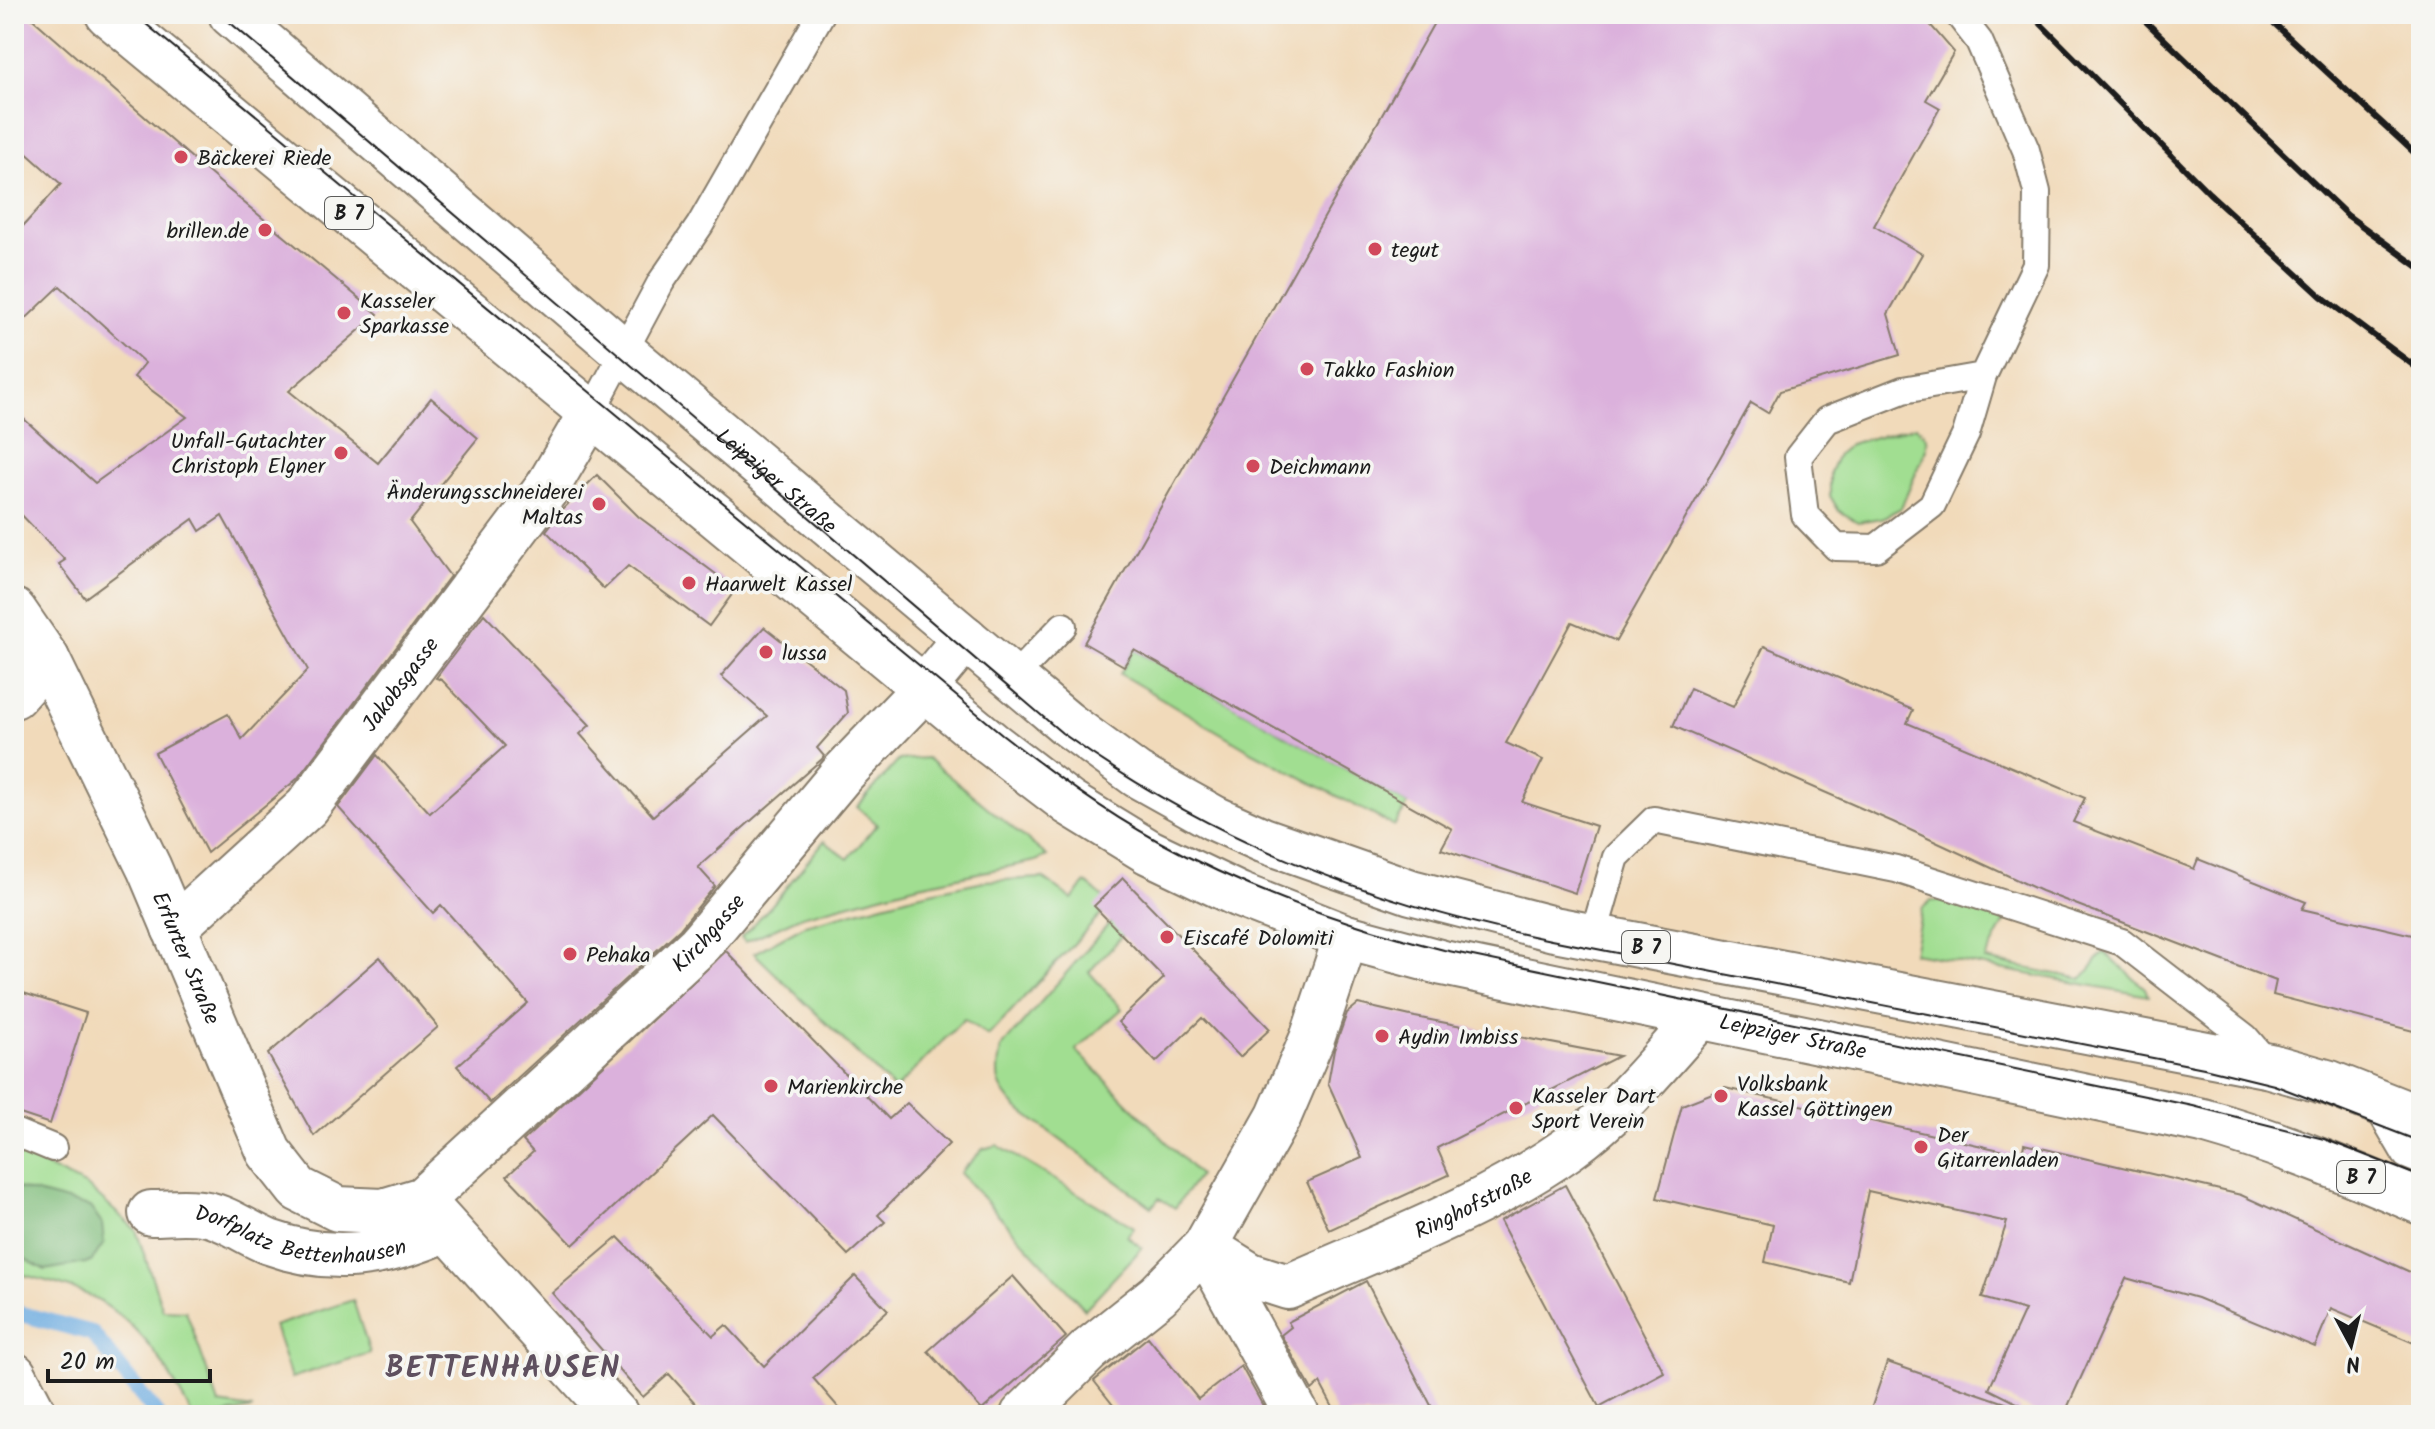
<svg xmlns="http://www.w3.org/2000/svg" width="2435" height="1429" font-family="Kalam,sans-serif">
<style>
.green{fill:#a1de91;stroke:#5e7d56;stroke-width:2}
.forest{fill:#80bd7b;stroke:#4e6c4c;stroke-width:2}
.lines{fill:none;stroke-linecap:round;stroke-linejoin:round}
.stream{stroke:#6fade1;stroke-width:16}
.building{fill:#dbb1dc}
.lane-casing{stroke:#867b6b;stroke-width:30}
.street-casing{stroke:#867b6b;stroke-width:48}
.primary-casing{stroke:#867b6b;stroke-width:48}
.lane{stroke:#fff;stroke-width:26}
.street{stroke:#fff;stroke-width:44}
.primary{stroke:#fff;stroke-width:44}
.tram{stroke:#1c1c1c;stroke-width:2}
.rail{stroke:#1c1c1c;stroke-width:6}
.poi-dot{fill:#d1495b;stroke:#f6f6f2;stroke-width:3}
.labels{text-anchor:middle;stroke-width:7;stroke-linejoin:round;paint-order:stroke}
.shield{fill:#f6f6f2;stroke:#5d5d5c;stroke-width:2}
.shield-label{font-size:20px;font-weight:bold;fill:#1c1c1c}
.poi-label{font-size:22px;fill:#1c1c1c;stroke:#f6f6f2;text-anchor:start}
.street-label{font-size:22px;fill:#1c1c1c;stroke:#f6f6f2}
.district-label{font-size:30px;font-weight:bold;letter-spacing:2px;fill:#5f505f;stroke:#f6f6f2}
</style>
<rect width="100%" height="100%" fill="#f6f6f2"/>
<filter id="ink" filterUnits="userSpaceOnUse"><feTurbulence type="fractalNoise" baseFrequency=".0125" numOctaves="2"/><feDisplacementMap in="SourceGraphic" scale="16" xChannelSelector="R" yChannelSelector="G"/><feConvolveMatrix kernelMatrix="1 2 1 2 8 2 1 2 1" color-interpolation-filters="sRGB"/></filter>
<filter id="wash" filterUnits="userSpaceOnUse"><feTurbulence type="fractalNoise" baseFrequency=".006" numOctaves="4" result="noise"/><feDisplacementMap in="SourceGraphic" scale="32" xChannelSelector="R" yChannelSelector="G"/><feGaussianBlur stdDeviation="1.8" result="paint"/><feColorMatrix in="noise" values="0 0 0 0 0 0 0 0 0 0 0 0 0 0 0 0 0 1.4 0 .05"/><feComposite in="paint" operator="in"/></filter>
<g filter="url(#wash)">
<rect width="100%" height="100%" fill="#f1daba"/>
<g class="green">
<path d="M1916,426L1927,438L1926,450L1901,508L1882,518L1858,522L1839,511L1830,496V472L1838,454L1850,444Z"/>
<path d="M1134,650L1408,804L1394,826L1251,751L1120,674Z"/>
<path d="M927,758L1047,856L1036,861L915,886L802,916L745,942L741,937L771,906L824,841L848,859L877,824L857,807L899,760Z"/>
<path d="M1043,878L1072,899L1086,883L1111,904L988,1036L964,1019L895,1090L754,953L805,925L917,895L984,881Z"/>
<path d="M1931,901H1938L2008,916L1985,960L2082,979L2104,952L2145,988L2148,996L1913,953L1922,908Z"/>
<path d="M1121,910L1123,935L1089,972L1122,1009L1076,1050L1199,1175L1175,1208L1159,1198L1152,1207L1017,1108C996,1086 995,1078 1001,1048Z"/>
<path d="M997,1145L1134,1227L1127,1236L1142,1248L1085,1309L960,1173L983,1149Z"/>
<path d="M14,1151L87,1186L136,1230L163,1310L186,1311L219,1404L253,1409L221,1415H192C166,1366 143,1325 92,1297C69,1285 39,1280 14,1272Z"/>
<path d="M353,1300L370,1353L291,1378L274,1326Z"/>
</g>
<path class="forest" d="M14,1187L90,1207L102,1224L104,1243L91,1262L45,1270L14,1253Z"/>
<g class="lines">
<path class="stream" d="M14,1312L92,1333L157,1415"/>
</g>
<g id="blocks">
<g class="building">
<path d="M14,14H27L224,186L378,314L289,391L378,463L431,398L478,438L410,522L450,576L297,779L207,853L155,753L228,714L242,739L308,670L222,516L200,531L193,519L85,598L59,564L65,560L14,507V410L95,483L187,417L134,377L145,363L60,286L14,330V236L61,184L14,142Z"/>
<path d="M1439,14H1921L1954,52L1926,100L1940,108L1874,226L1922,254L1888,314L1900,355L1780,391L1768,413L1751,403L1616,641L1572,622L1506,743L1543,760L1522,802L1596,826L1575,893L1441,849L1452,829L1134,650L1124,666L1084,643Z"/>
<path d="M597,475L639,517L736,589L709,626L628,566L604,589L546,531L562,510Z"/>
<path d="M484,614L590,725L580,734L653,816L767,716L721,676L764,627L844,690L848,713L817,748L824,756L822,759L698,867L715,886L680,929L490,1103L457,1066L528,1003L441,905L433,913L338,807L377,755L430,813L505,746L442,680L436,678Z"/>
<path d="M1764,646L1913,710L1907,723L2085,798L2073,822L2194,869L2198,859L2306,902L2302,909L2421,937V1033L2273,995L2276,981L2041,891L1893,822L1673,726L1690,688L1733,707Z"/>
<path d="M1123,878L1270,1029L1240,1057L1202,1018L1156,1062L1118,1022L1164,978L1094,906Z"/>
<path d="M726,951L889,1119L907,1103L949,1144L878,1215L885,1222L848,1255L713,1115L573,1245L507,1176L533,1152L523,1141Z"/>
<path d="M380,957L438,1027L314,1136L268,1054Z"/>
<path d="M14,990L86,1013L50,1124L14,1112Z"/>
<path d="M1358,1004L1415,1017L1619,1056L1437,1148L1449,1175L1329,1230L1307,1182L1362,1158L1328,1083L1334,1050L1347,1013Z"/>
<path d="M1725,1088L2022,1155L2024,1144L2241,1195L2421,1277V1346L2331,1308L2315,1347L2197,1298L2126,1278L2064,1415H2041L1989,1389L2025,1310L1982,1298L2007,1222L1868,1191L1849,1282L1765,1262L1773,1225L1657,1198L1682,1105Z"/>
<path d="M1565,1185L1664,1372L1599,1407L1500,1221Z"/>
<path d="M618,1237L713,1336L726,1325L764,1366L855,1276L888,1310L813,1378L845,1415H706L669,1374L643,1397L552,1293Z"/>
<path d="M1013,1276L1066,1337L982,1410L928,1351Z"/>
<path d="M1366,1281L1436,1415H1337L1320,1383L1312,1390L1281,1335L1291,1327L1288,1322Z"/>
<path d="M1148,1337L1198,1399L1241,1366L1268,1415H1121L1094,1381Z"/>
<path d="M1887,1362L2020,1408L2019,1415H1869Z"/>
</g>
</g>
</g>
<g filter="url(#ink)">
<use href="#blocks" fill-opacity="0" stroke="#867b6b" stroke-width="2"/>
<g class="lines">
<defs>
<g id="lane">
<path d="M1958,14L1979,41L2026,150L2037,192L2036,265L1983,376L1966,434L1932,505L1876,548L1836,547L1805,515L1798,457L1827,420L1903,390L1983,376"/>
<path d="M592,411L661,282L700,225L821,14"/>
<path d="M1014,677L1063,626"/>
<path d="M1593,937L1616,857L1654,820L1896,869L2122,942L2245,1037L2269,1065"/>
<path d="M2376,1104L2406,1155L2421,1161"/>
<path d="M14,1132L53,1148"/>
</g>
<g id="street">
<path id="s1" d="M14,611L47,659L149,868L269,1152L298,1189L338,1209L383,1211L423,1199L698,946L842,774L917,696L965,638"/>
<path d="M14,696L47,659"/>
<path id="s2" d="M174,928L307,807L547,488L592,411"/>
<path id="s3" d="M151,1213C169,1213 190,1210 207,1214C228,1218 248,1234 269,1242C333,1265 386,1256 447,1229"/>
<path d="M436,1216L616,1415"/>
<path id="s4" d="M1205,1247L1250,1275L1288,1287C1382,1245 1484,1208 1569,1148C1620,1112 1658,1063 1699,1018"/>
<path d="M1206,1249L1297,1415"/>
<path d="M14,1375L35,1415"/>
<path d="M1023,1415L1089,1350L1158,1295L1205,1247L1279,1116L1312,1039L1346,937"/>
</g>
<g id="primary">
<path id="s5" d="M108,14L992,744L1069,803L1149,852L1239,895L1346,937L1443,963L2203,1121C2278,1142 2349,1172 2421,1202"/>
<path id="s6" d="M231,14L624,352L1066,723L1137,775L1214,818L1263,840L1411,892L1554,929L2270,1066L2330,1083L2421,1119"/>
</g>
</defs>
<use href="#lane" class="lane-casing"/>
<use href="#street" class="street-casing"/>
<use href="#primary" class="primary-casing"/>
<use href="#lane" class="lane"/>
<use href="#street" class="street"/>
<use href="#primary" class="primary"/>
<g class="tram">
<path d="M134,14L1002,734C1052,773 1103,811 1158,841C1247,890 1346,925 1444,950L2193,1106L2324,1139L2421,1177"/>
<path d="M220,14L1062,733C1210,840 1373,904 1551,940L2204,1068L2274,1085L2421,1142"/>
</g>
<g class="rail">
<path d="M2031,14L2209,193L2321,296L2421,371"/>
<path d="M2138,14L2347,215L2421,269"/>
<path d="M2264,14L2421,159"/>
</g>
</g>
</g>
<g class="poi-dot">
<circle cx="181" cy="157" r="8"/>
<circle cx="265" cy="230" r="8"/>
<circle cx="1375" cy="249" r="8"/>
<circle cx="344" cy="313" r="8"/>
<circle cx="1307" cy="369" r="8"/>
<circle cx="341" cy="453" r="8"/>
<circle cx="1253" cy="466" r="8"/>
<circle cx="599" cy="504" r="8"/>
<circle cx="689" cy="583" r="8"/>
<circle cx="766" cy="652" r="8"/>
<circle cx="1167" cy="937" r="8"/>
<circle cx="570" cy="954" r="8"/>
<circle cx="1382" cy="1036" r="8"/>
<circle cx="771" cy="1086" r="8"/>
<circle cx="1721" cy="1096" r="8"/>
<circle cx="1516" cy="1108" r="8"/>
<circle cx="1921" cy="1147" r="8"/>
</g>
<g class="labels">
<g class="shield">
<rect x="325" y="197" width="48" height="32" rx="6"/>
<rect x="1622" y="931" width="48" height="32" rx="6"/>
<rect x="2337" y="1161" width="48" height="32" rx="6"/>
</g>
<g class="shield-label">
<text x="349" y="220">B 7</text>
<text x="1646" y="954">B 7</text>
<text x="2361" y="1184">B 7</text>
</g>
<g class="poi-label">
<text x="197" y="165">Bäckerei Riede</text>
<text x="249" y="238" text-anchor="end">brillen.de</text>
<text x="1391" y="257">tegut</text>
<text x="360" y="308">Kasseler<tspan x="360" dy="25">Sparkasse</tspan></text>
<text x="1323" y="377">Takko Fashion</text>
<text x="325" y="448" text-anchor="end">Unfall-Gutachter<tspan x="325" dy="25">Christoph Elgner</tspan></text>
<text x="1269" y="474">Deichmann</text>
<text x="583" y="499" text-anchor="end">Änderungsschneiderei<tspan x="583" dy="25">Maltas</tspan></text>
<text x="705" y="591">Haarwelt Kassel</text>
<text x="782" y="660">lussa</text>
<text x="1183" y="945">Eiscafé Dolomiti</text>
<text x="586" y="962">Pehaka</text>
<text x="1398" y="1044">Aydin Imbiss</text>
<text x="1737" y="1091">Volksbank<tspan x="1737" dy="25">Kassel Göttingen</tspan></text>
<text x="787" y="1094">Marienkirche</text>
<text x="1532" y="1103">Kasseler Dart<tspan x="1532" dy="25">Sport Verein</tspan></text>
<text x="1937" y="1142">Der<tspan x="1937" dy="25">Gitarrenladen</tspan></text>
</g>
<g class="street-label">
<text dy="8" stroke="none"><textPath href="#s6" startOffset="718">Leipziger Straße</textPath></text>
<text dy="8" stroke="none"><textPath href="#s2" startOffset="334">Jakobsgasse</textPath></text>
<text dy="8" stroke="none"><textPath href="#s1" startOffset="1168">Kirchgasse</textPath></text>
<text dy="8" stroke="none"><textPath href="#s1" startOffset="388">Erfurter Straße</textPath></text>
<text dy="8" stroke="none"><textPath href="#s5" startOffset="2010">Leipziger Straße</textPath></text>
<text dy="8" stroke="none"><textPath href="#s4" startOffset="296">Ringhofstraße</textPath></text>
<text dy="8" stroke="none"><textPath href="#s3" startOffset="154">Dorfplatz Bettenhausen</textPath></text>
</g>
<g class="district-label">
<text x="503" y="1377">BETTENHAUSEN</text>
</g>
</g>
<rect width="2435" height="1429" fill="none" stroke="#f6f6f2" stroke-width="48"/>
<g transform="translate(2351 1345) rotate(173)" stroke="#f6f6f2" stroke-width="6" paint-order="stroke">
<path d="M0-6L14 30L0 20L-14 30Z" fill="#1c1c1c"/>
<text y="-12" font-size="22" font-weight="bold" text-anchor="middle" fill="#1c1c1c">N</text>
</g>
<path d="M48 1369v12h162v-12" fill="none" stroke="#1c1c1c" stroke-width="4"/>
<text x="60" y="1369" font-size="24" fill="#1c1c1c" stroke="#f6f6f2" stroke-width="6" paint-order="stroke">20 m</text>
</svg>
